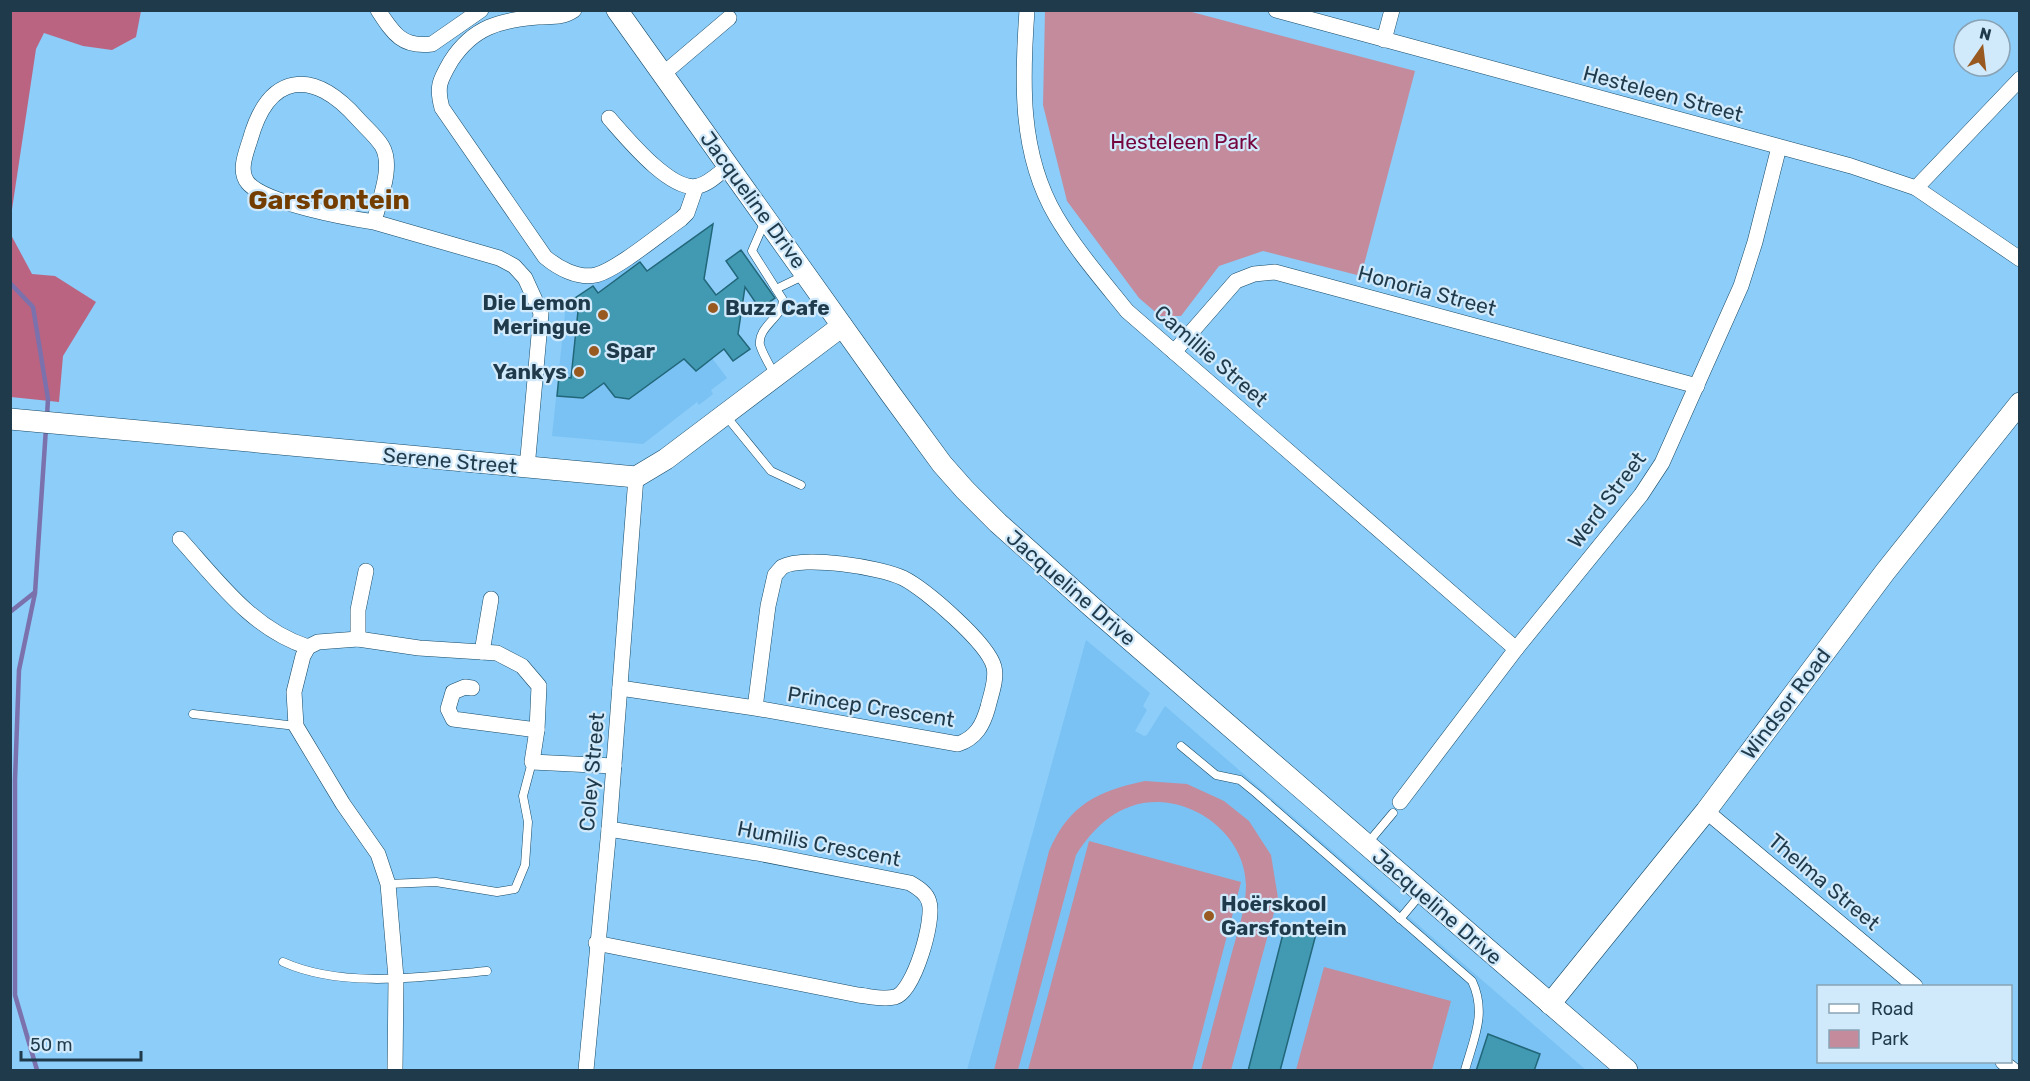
<svg xmlns="http://www.w3.org/2000/svg" width="2030" height="1081" font-family="Rubik,sans-serif">
<style>
.built{fill:#7ac2f3}
.green{fill:#c48b9c}
.forest{fill:#ba6482}
.lines{fill:none;stroke-linecap:round;stroke-linejoin:round}
.stream{stroke:#7b71ac;stroke-width:4.5}
.building{fill:#4199b2;stroke:#226679;stroke-width:1.5}
.lane-casing{stroke:#164966;stroke-width:9}
.street-casing{stroke:#164966;stroke-width:16}
.secondary-casing{stroke:#164966;stroke-width:22}
.lane{stroke:#fff;stroke-width:8}
.street{stroke:#fff;stroke-width:15}
.secondary{stroke:#fff;stroke-width:21}
.poi-dot{fill:#995a21;stroke:#d0e9fb;stroke-width:2}
.labels{text-anchor:middle;stroke-width:4.5;stroke-linejoin:round;paint-order:stroke}
.street-label{font-size:21px;fill:#1f3a4b;stroke:#d0e9fb}
.park-label{font-size:21px;fill:#75063d;stroke:#d0e9fb}
.poi-label{font-size:21px;font-weight:bold;fill:#1f3a4b;stroke:#d0e9fb;text-anchor:start}
.district-label{font-size:27px;font-weight:bold;fill:#743d00;stroke:#d0e9fb}
</style>
<rect width="100%" height="100%" fill="#8ccdf9"/>
<g class="built">
<path d="M636,257L727,378L711,390L713,394L699,405L697,402L643,444L552,436L566,304Z"/>
<path d="M1086,640L1150,693L1143,706L1147,710L1135,731L1144,736L1147,735L1165,706L1586,1070H967Z"/>
</g>
<g class="green">
<path d="M1045,11H1188L1415,71L1361,276L1263,251L1219,266L1181,316H1160L1139,298L1067,201L1043,105Z"/>
<path d="M1145,781L1187,784L1224,801L1249,821L1271,855L1278,898L1231,1070H1201C1211,1032 1221,994 1231,956C1237,933 1246,909 1246,885C1245,840 1204,804 1159,802C1121,801 1095,825 1076,855L1018,1070H994L1049,851C1069,805 1097,791 1145,781Z"/>
<path d="M1089,841L1241,882L1192,1070H1028Z"/>
<path d="M1324,967L1451,1001L1432,1070H1296Z"/>
</g>
<g class="forest">
<path d="M11,10L141,11L136,37L112,50L83,46L44,33L36,49L11,216Z"/>
<path d="M10,233L32,274L55,276L96,302L63,356L59,402L11,397Z"/>
</g>
<g class="lines">
<g class="stream">
<path d="M10,283L33,307L48,399L47,416"/>
<path d="M10,612L34,593"/>
<path d="M37,1070L15,995V780L19,670L35,593L46,428"/>
</g>
</g>
<g class="building">
<path d="M713,224L704,279L716,295L738,278L726,261L741,250L775,298L760,309L745,287L738,334L750,349L733,361L724,349L696,371L684,359L629,399L615,397L604,383L583,398L557,396L559,376L571,378L578,311L572,300L593,286L598,293L640,262L647,271Z"/>
<path d="M1285,926L1316,934L1280,1071H1248Z"/>
<path d="M1488,1034L1540,1054L1534,1071H1476Z"/>
</g>
<g class="lines">
<defs>
<g id="lane">
<path d="M765,221L752,251L783,300C783,317 757,327 760,345C763,355 770,366 775,375"/>
<path d="M776,289L805,275"/>
<path d="M726,416L771,471L801,485"/>
<path d="M193,714L296,726"/>
<path d="M1181,746L1216,775L1240,780L1256,793L1472,981C1487,1013 1474,1038 1465,1070"/>
<path d="M1367,844L1393,813"/>
<path d="M388,884L436,882L497,892L515,889L525,865L528,822L523,796L532,762"/>
<path d="M1400,919L1420,895"/>
<path d="M283,962C343,989 423,977 487,971"/>
</g>
<g id="street">
<path d="M378,10C393,33 402,48 432,44L481,10"/>
<path d="M574,10C562,18 552,16 538,17C500,20 473,27 451,61C440,80 436,86 442,108L545,257C558,268 578,279 596,275C618,269 661,233 681,219L687,213L696,187"/>
<path d="M1027,10C1022,80 1019,153 1056,216C1076,250 1103,281 1127,311L1516,649"/>
<path d="M1276,10L1851,166L1916,188L2020,259"/>
<path d="M1384,40L1392,10"/>
<path d="M663,74L729,18"/>
<path d="M609,118C625,136 671,193 698,186C709,184 720,172 729,166"/>
<path d="M1916,188L2020,79"/>
<path d="M374,222C347,218 265,203 248,183C238,171 246,153 250,140C269,72 313,68 358,119C365,127 376,136 382,146C394,166 379,201 374,222L499,258L514,266L525,278L541,313L527,468"/>
<path d="M1174,352L1236,281L1254,274L1275,272L1697,386"/>
<path d="M180,539C218,581 252,629 308,647"/>
<path d="M366,571L358,610V639L419,648L497,653L522,666L539,686L537,730L532,762L614,766"/>
<path d="M358,639L318,642L308,647L303,656L294,692L296,726L343,804L378,854L388,884L396,978L395,1070"/>
<path d="M482,652L491,599"/>
<path d="M472,688L465,687L453,692L448,709L453,719L537,730"/>
<path d="M620,688L755,708L768,606L775,575L782,567C803,555 880,567 903,578C925,589 988,643 994,667C997,680 991,694 988,707C983,725 976,738 958,744L755,708"/>
<path d="M1400,802L1516,649L1641,495L1662,463L1741,286L1755,242L1779,147"/>
<path d="M1706,811L1915,986"/>
<path d="M596,943L858,995C869,996 883,1000 895,997C914,992 935,919 929,902C927,893 917,887 910,883L757,853L609,829"/>
<path d="M2003,1062L2013,1070"/>
<path d="M586,1070L609,829L636,477"/>
</g>
<g id="secondary">
<path d="M617,10L890,393L942,464L965,490L998,523L1092,607L1627,1070"/>
<path d="M10,419L636,477L666,459L842,326"/>
<path d="M1550,1004L1706,811L1885,572L2020,403"/>
</g>
</defs>
<use href="#lane" class="lane-casing"/>
<use href="#street" class="street-casing"/>
<use href="#secondary" class="secondary-casing"/>
<use href="#lane" class="lane"/>
<use href="#street" class="street"/>
<use href="#secondary" class="secondary"/>
</g>
<g class="poi-dot">
<circle cx="713" cy="308" r="6"/>
<circle cx="603" cy="315" r="6"/>
<circle cx="594" cy="351" r="6"/>
<circle cx="579" cy="372" r="6"/>
<circle cx="1209" cy="916" r="6"/>
</g>
<g class="labels">
<g class="street-label">
<text transform="translate(1663 94) rotate(15)" y="7">Hesteleen Street</text>
<text transform="translate(753 200) rotate(54)" y="7">Jacqueline Drive</text>
<text transform="translate(1427 291) rotate(15)" y="7">Honoria Street</text>
<text transform="translate(1211 356) rotate(41)" y="7">Camillie Street</text>
<text transform="translate(450 461) rotate(5)" y="7">Serene Street</text>
<text transform="translate(1607 500) rotate(-53)" y="7">Werd Street</text>
<text transform="translate(1071 588) rotate(41)" y="7">Jacqueline Drive</text>
<text transform="translate(1786 704) rotate(-53)" y="7">Windsor Road</text>
<text transform="translate(871 707) rotate(9)" y="7">Princep Crescent</text>
<text transform="translate(592 772) rotate(-85)" y="7">Coley Street</text>
<text transform="translate(819 844) rotate(11)" y="7">Humilis Crescent</text>
<text transform="translate(1824 882) rotate(40)" y="7">Thelma Street</text>
<text transform="translate(1437 907) rotate(41)" y="7">Jacqueline Drive</text>
</g>
<g class="park-label">
<text x="1184" y="149">Hesteleen Park</text>
</g>
<g class="poi-label">
<text x="591" y="310" text-anchor="end">Die Lemon<tspan x="591" dy="24">Meringue</tspan></text>
<text x="725" y="315">Buzz Cafe</text>
<text x="606" y="358">Spar</text>
<text x="567" y="379" text-anchor="end">Yankys</text>
<text x="1221" y="911">Hoërskool<tspan x="1221" dy="24">Garsfontein</tspan></text>
</g>
<g class="district-label">
<text x="329" y="209">Garsfontein</text>
</g>
</g>
<rect width="2030" height="1081" fill="none" stroke="#1f3a4b" stroke-width="24"/>
<rect x="1817" y="985" width="195" height="78" fill="#d0e9fb" stroke="#89a3b5" stroke-width="1.5"/>
<rect x="1829" y="1004" width="30" height="9" fill="#ffffff" stroke="#89a3b5" stroke-width="1.5"/>
<text x="1871" y="1015" font-size="18" fill="#1f3a4b">Road</text>
<rect x="1829" y="1030" width="30" height="18" fill="#c48b9c" stroke="#89a3b5" stroke-width="1.5"/>
<text x="1871" y="1045" font-size="18" fill="#1f3a4b">Park</text>
<g transform="translate(1982 48) rotate(14)"><circle r="28" fill="#d0e9fb" stroke="#89a3b5" stroke-width="1.5"/>
<path d="M0-4.5L10 22L0 15L-10 22Z" fill="#995a21"/>
<text y="-9" font-size="16" font-weight="bold" text-anchor="middle" fill="#1f3a4b">N</text>
</g>
<path d="M21 1051v9h120v-9" fill="none" stroke="#1f3a4b" stroke-width="3"/>
<text x="30" y="1051" font-size="18" fill="#1f3a4b" stroke="#d0e9fb" stroke-width="4.5" paint-order="stroke">50 m</text>
</svg>
